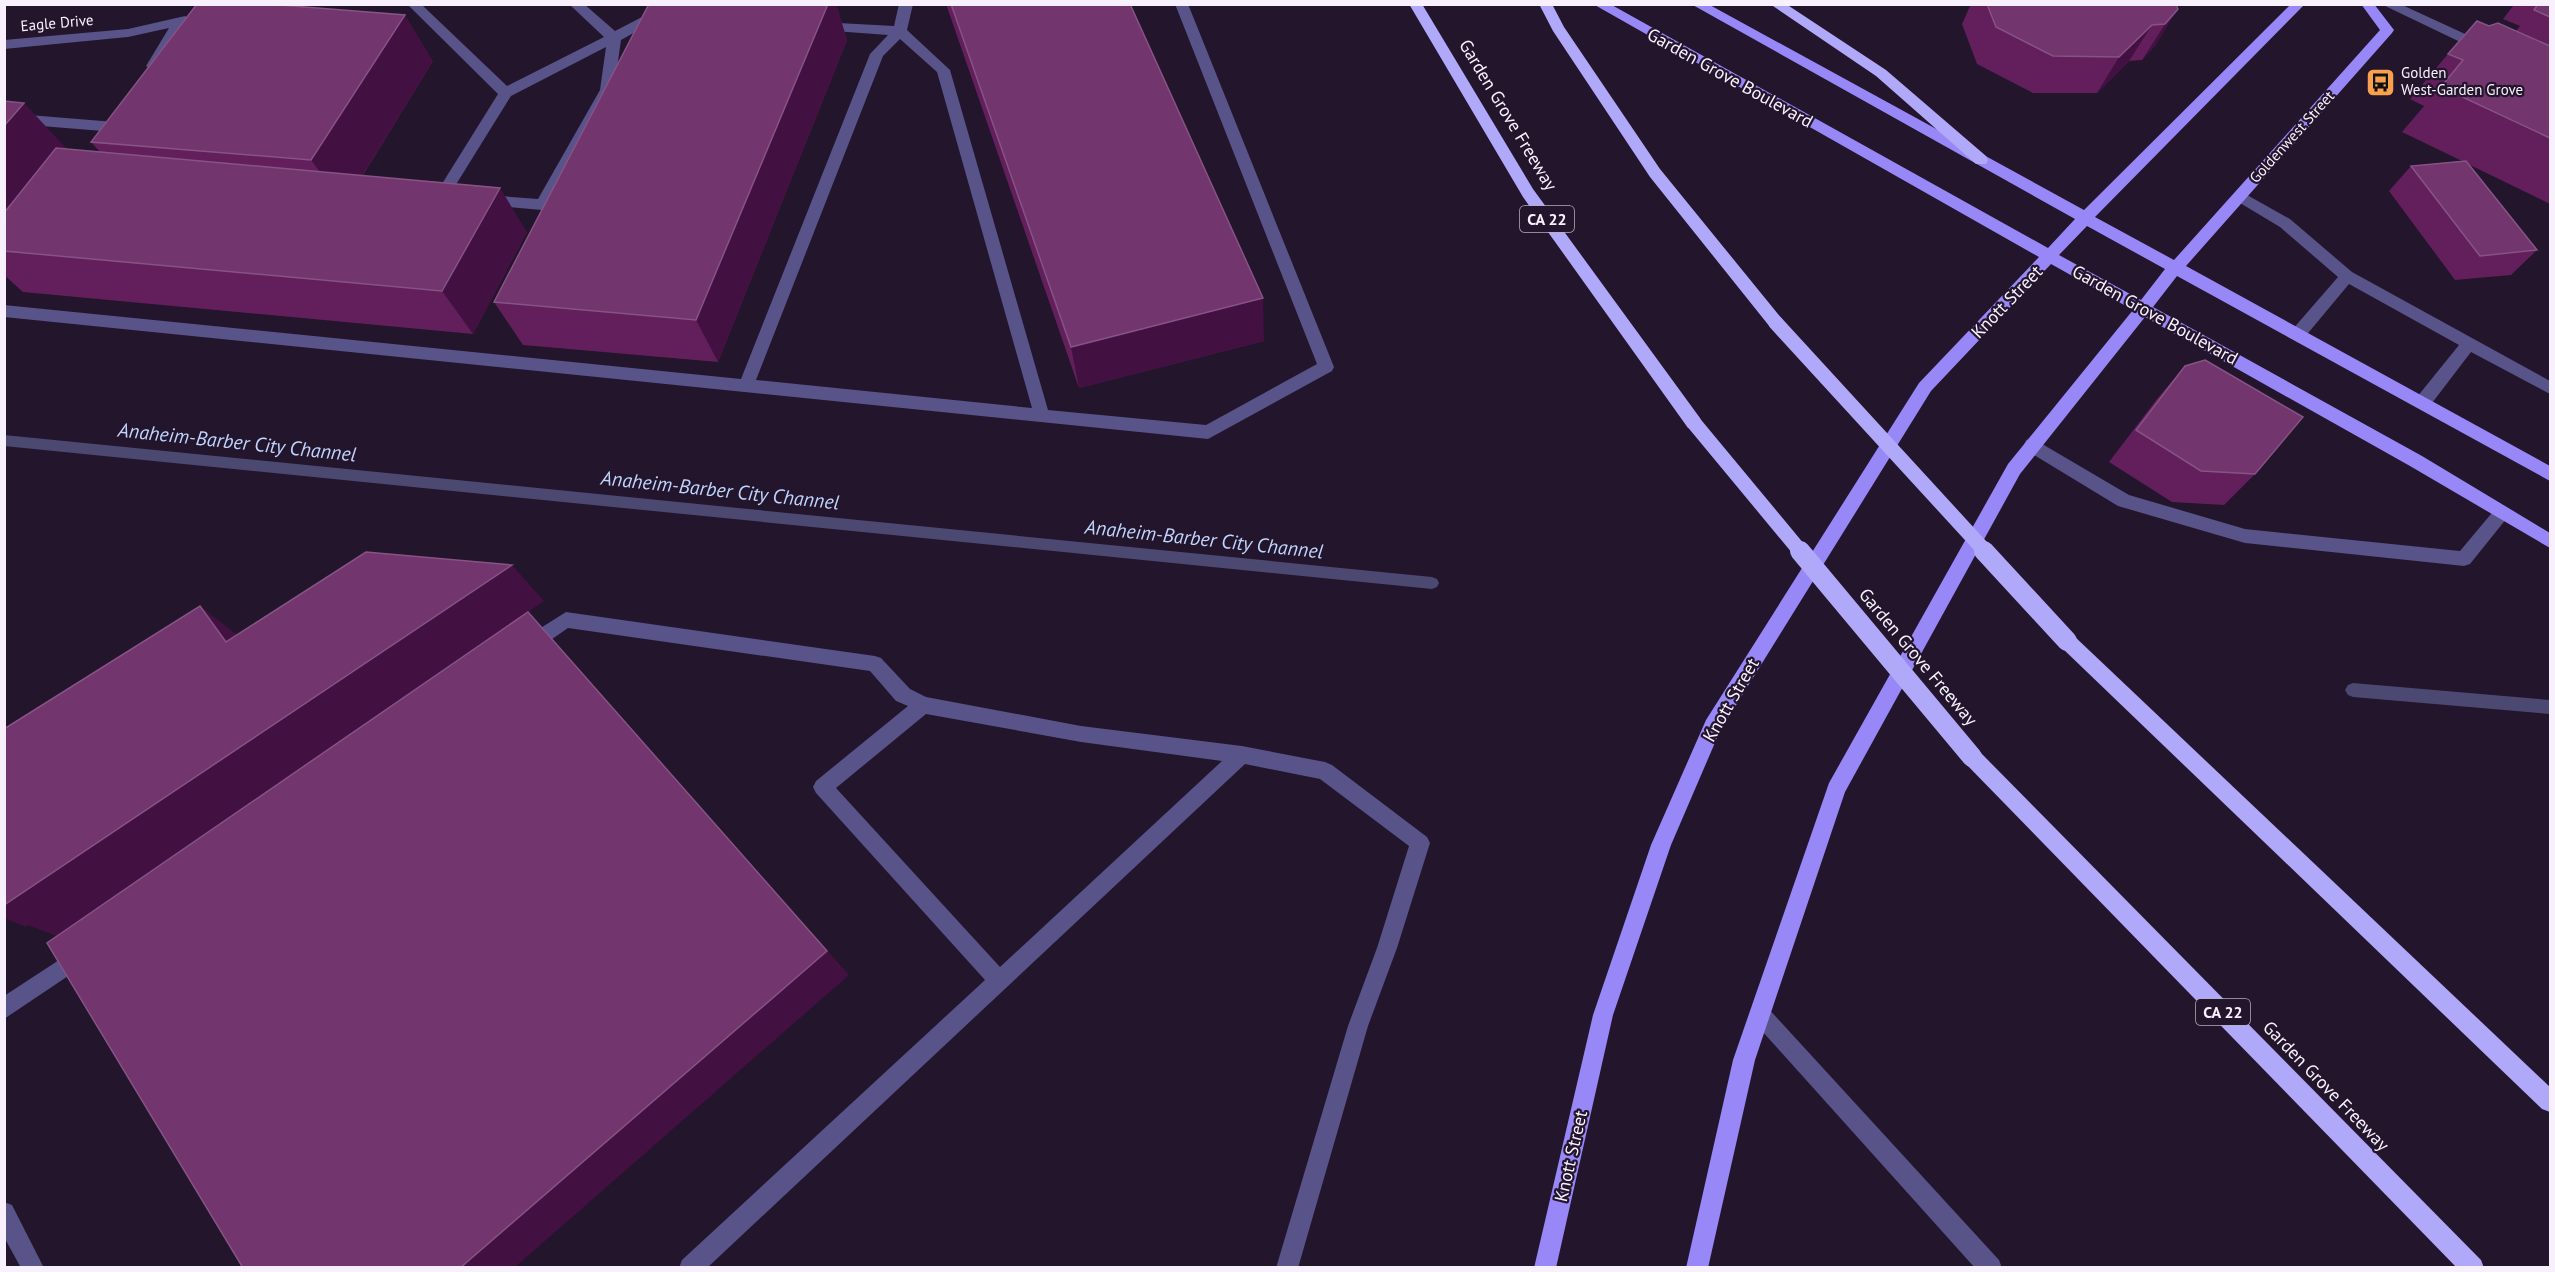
<svg xmlns="http://www.w3.org/2000/svg" width="2555" height="1272" font-family="'PT Sans',sans-serif">
<style>
.lines{fill:none;stroke-linecap:round;stroke-linejoin:round}
.stream{fill:#4b4972;fill-rule:evenodd}
.minor{fill:#585388;fill-rule:evenodd}
.major{fill:#9787f7;fill-rule:evenodd}
.highway{fill:#b0a8f8;fill-rule:evenodd}
.highway-bridge-far1{stroke:#b0a8f8;stroke-width:15}
.highway-bridge{stroke:#b0a8f8;stroke-width:20}
.wall{fill:#621f5c}
.shaded-wall{fill:#421142}
.building{fill:#72356d;stroke:#875384;stroke-width:1.5}
.labels{text-anchor:middle;stroke-width:4.5;stroke-linejoin:round;paint-order:stroke}
.far-street-label{font-size:15px;fill:#f8f1fd;stroke:#22152c}
.far-poi-label{font-size:15px;fill:#f8f1fd;stroke:#22152c;text-anchor:start}
.shield{fill:#22152c;stroke:#b8afbe;stroke-width:1.5}
.shield-label{font-size:16px;font-weight:bold;fill:#f8f1fd}
.street-label{font-size:18px;fill:#f8f1fd;stroke:#22152c}
.water-label{font-size:20px;font-style:italic;fill:#bfd3fd;stroke:#22152c}
</style>
<rect width="100%" height="100%" fill="#22152c"/>
<g class="lines">
<g class="stream">
<path d="M4,435L1432,577L1437,579L1439,583L1437,587L1432,589L4,446Z"/>
<path d="M2353,683L2550,700V714L2353,697L2348,695L2345,690L2348,685Z"/>
</g>
<g class="minor">
<path d="M407,4H421L507,86L604,37L569,4H584L615,31L667,4H685L621,40L614,90L547,209L542,210L486,205L479,200L486,195L538,199L600,90L606,47L511,96L452,191L457,196L455,200H442L435,195L498,94Z"/>
<path d="M899,4H913L907,30L950,70L1048,410L1206,425L1317,364L1175,4H1188L1334,367L1332,371L1208,439L4,317V305L741,379L870,54L888,35L820,30L813,26L820,22L894,26ZM900,39L937,72L1032,408L756,380L883,56Z"/>
<path d="M2381,4H2400L2489,45L2491,48L2484,52L2479,51Z"/>
<path d="M185,16L192,20L185,24L158,69L153,71L146,66L169,28L128,37L4,49V40L128,29Z"/>
<path d="M4,113L115,122L122,127L115,132L4,123Z"/>
<path d="M2240,191L2290,219L2352,272L2550,381V394L2471,352L2429,407L2423,408L2417,407L2415,402L2417,397L2459,345L2349,284L2304,338H2292L2290,334L2292,330L2338,277L2280,227L2235,200L2233,196Z"/>
<path d="M2032,438L2129,495L2245,529L2460,551L2496,508L2502,506L2508,508L2511,513L2470,564L2464,566L2245,543L2118,506L2026,450L2024,445L2026,440Z"/>
<path d="M566,612L875,656L881,658L910,689L926,697L1081,726L1242,746L1325,762L1332,765L1427,837L1430,843L1397,948L1368,1026L1298,1268H1276L1348,1026L1377,948L1409,846L1320,779L1245,764L707,1268H679L682,1260L985,980L816,793L813,787L816,781L908,706L896,701L870,671L568,628L532,653L526,655L520,653L517,647L520,641ZM926,714L1081,742L1222,761L1000,967L836,788Z"/>
<path d="M82,945L89,948L92,955L89,962L4,1019V996Z"/>
<path d="M1760,1004L1767,1007L1999,1260L2002,1268H1975L1753,1021L1750,1014L1753,1007Z"/>
<path d="M4,1202L12,1205L44,1268H21L4,1237Z"/>
</g>
<path class="major" d="M1593,4H1610L2048,248L2075,219L1691,4H1708L2084,210L2291,4H2305L2095,217L2174,260L2380,30L2361,4H2374L2394,30L2392,33L2186,266L2550,466V481L2177,276L2153,307L2422,456L2550,533V548L2410,466L2145,317L2020,474L1845,792L1755,1060L1708,1268H1686L1733,1060L1829,783L2008,464L2133,310L2051,264L1931,391L1720,731L1671,845L1613,1015L1556,1268H1534L1593,1015L1651,845L1706,720L1919,383L2039,257ZM2087,226L2165,269L2141,300L2059,255Z"/>
<g class="highway">
<path d="M1409,4H1422L1533,189L1700,418L1702,423L1700,428L1694,429L1688,428L1523,197Z"/>
<path d="M1539,4H1552L1564,27L1660,169L1782,319L1784,323L1782,327H1770L1650,177L1553,31Z"/>
<path d="M1770,4H1786L1886,70L1986,156L1988,160L1986,164H1976L1876,76Z"/>
<path d="M2067,633L2073,635L2550,1087V1112L2542,1109L2061,647L2058,641L2061,635Z"/>
<path d="M1972,748L1979,751L2481,1260L2484,1268H2457L1965,763L1963,757L1965,751Z"/>
</g>
<g class="highway-bridge-far1">
<path d="M1776,323L1986,552"/>
<path d="M1694,423L1801,552"/>
</g>
<g class="highway-bridge">
<path d="M1800,551L1972,757"/>
<path d="M1984,551L2067,641"/>
</g>
</g>
<g class="wall">
<path d="M649,4H836L847,40L718,362L523,345L494,302Z"/>
<path d="M946,4H1130L1264,341L1079,388Z"/>
<path d="M1971,4H2176L2155,46L2142,60L2129,61L2097,93H2033L1977,64L1962,24Z"/>
<path d="M2510,4H2550V204L2468,164L2537,250L2511,275L2455,280L2389,191L2411,166L2462,161L2402,132L2424,106L2410,99L2448,54L2489,26L2516,31L2520,26L2503,19L2513,6Z"/>
<path d="M433,61L363,175L527,232L473,334L23,292L4,275V101L66,148L65,149L100,152L91,142Z"/>
<path d="M2185,366L2255,474L2224,505L2172,502L2109,462L2157,399Z"/>
</g>
<g class="shaded-wall">
<path d="M828,4H836L847,40L718,362L696,320Z"/>
<path d="M2178,9L2155,46L2142,60L2165,24Z"/>
<path d="M405,15L433,61L344,205L311,160Z"/>
<path d="M2152,25L2129,61L2097,93L2119,57Z"/>
<path d="M24,103L66,148L4,226V126Z"/>
<path d="M500,188L527,232L473,334L442,291Z"/>
<path d="M1263,298L1264,341L1079,388L1071,347Z"/>
<path d="M512,565L544,601L56,936L28,925L26,927L4,918V898Z"/>
<path d="M200,606L245,641L226,642Z"/>
<path d="M528,612L849,975L514,1268H460Z"/>
</g>
<g class="building">
<path d="M197,4H267L405,15L311,160L91,142Z"/>
<path d="M649,4H828L696,320L494,302Z"/>
<path d="M951,4H1130L1263,298L1071,347Z"/>
<path d="M1987,4H2176L2178,9L2165,24L2152,25L2119,57L2053,56L1996,27Z"/>
<path d="M2538,4H2550V17L2534,10Z"/>
<path d="M2477,21L2489,26L2498,23L2550,46V138L2441,87L2463,60L2448,54Z"/>
<path d="M4,101L24,103L4,126Z"/>
<path d="M56,148L500,188L442,291L4,251V213Z"/>
<path d="M2466,161L2537,250L2480,256L2411,166Z"/>
<path d="M2205,360L2303,417L2255,474L2201,471L2136,430L2185,366Z"/>
<path d="M366,552L512,565L4,905V729L200,606L226,642Z"/>
<path d="M528,612L827,951L460,1268H243L47,943Z"/>
</g>
<defs>
<symbol id="bus-square" viewBox="-11 -11 22 22"><rect x="-9" y="-9" width="18" height="18" rx="4" fill="#f8a04b" stroke="#22152c"/><path d="M-5-6H5V4H4V6H2V4H-2V6H-4V4H-5ZM-3.5-4V0h7V-4ZM-3.5 1.2v1.5H-2V1.2ZM2 1.2v1.5H3.5V1.2Z" fill="#111"/></symbol>
</defs>
<g fill-rule="evenodd">
<use href="#bus-square" x="2364" y="66" width="33" height="33"/>
</g>
<g class="labels">
<g class="far-street-label">
<text transform="translate(57 23) rotate(-5)" y="5">Eagle Drive</text>
<text transform="translate(2292 137) rotate(-48)" y="5">Goldenwest Street</text>
</g>
<g class="far-poi-label">
<text x="2401" y="78">Golden<tspan x="2401" dy="17">West-Garden Grove</tspan></text>
</g>
<g class="shield">
<rect x="1520" y="206" width="54" height="26" rx="4.5"/>
<rect x="2196" y="999" width="54" height="26" rx="4.5"/>
</g>
<g class="shield-label">
<text x="1547" y="225">CA 22</text>
<text x="2223" y="1018">CA 22</text>
</g>
<g class="street-label">
<text transform="translate(1730 78) rotate(29)" y="6">Garden Grove Boulevard</text>
<text transform="translate(1508 115) rotate(59)" y="6">Garden Grove Freeway</text>
<text transform="translate(2007 302) rotate(-46)" y="6">Knott Street</text>
<text transform="translate(2155 315) rotate(29)" y="6">Garden Grove Boulevard</text>
<text transform="translate(1918 657) rotate(50)" y="6">Garden Grove Freeway</text>
<text transform="translate(1731 700) rotate(-60)" y="6">Knott Street</text>
<text transform="translate(2326 1086) rotate(46)" y="6">Garden Grove Freeway</text>
<text transform="translate(1571 1156) rotate(-77)" y="6">Knott Street</text>
</g>
<g class="water-label">
<text transform="translate(237 442) rotate(6)" y="7">Anaheim-Barber City Channel</text>
<text transform="translate(720 490) rotate(6)" y="7">Anaheim-Barber City Channel</text>
<text transform="translate(1204 539) rotate(6)" y="7">Anaheim-Barber City Channel</text>
</g>
</g>
<rect width="2555" height="1272" fill="none" stroke="#f8f1fd" stroke-width="12"/>
</svg>
